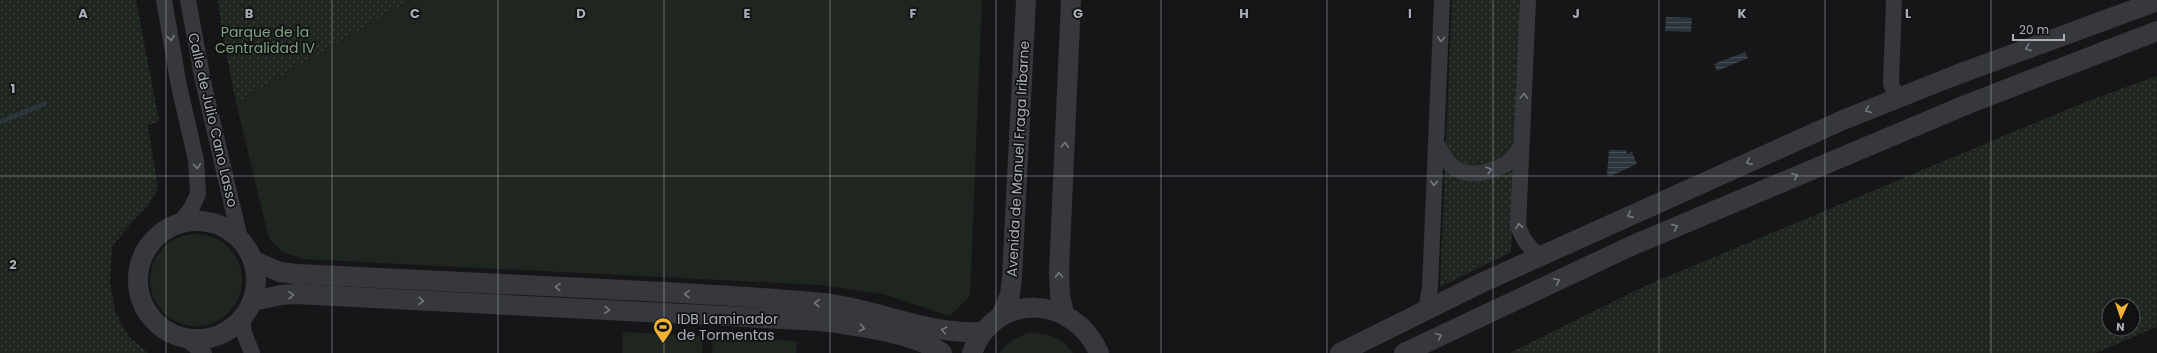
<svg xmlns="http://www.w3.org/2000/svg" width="2157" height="353" font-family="Poppins,sans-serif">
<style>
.green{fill:#1e261f}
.park{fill:url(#park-dots);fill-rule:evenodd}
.water{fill:url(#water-rules)}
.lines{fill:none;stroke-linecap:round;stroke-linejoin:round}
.stream{stroke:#2c353c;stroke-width:5}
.minor{stroke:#37383d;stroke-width:16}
.tertiary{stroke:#37383d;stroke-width:20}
.oneway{stroke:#757881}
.grid{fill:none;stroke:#a8adb8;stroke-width:1;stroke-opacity:0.55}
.labels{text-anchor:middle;stroke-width:3.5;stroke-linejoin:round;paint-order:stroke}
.park-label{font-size:14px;fill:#7fa381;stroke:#111113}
.street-label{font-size:14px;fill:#a8adb8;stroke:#111113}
.poi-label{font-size:14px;fill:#a8adb8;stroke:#111113;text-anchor:start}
.grid-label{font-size:13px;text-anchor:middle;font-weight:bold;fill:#a8adb8;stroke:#111113;stroke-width:3.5;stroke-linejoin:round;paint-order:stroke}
</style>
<defs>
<pattern id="park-dots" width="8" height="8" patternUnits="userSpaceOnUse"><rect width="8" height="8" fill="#1e261f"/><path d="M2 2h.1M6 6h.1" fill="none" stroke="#3c433d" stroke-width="1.8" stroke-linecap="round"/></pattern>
<pattern id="water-rules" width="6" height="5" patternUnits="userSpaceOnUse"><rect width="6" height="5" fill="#2c353c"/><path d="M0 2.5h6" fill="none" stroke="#485056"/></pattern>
</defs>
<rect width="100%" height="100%" fill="#161618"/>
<g class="green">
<path d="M410,0H982L970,296L950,316L883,294L821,285L303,259L281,251L269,238L236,103Z"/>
<circle cx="196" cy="280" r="46"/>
<path d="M623,332L703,336L702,353H622Z"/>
<path d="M1029,333C1047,333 1062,337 1073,353H999C1007,342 1016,337 1029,333Z"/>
<path d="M713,336L797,341L796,353H712Z"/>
</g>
<g class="park">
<path d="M0,0H136L159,121L148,126L158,188L148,206L131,223L112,247L110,283L116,314L129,337L148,353H0Z"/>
<path d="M218,0H410L236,103L222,31Z"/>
<path d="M1452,0H1522L1511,252L1440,287Z"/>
<path d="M2157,76V327L2095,353H1510L1645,286L2085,102ZM2109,305H2133V329H2109Z"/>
</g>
<g class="water">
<path d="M1666,17L1692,18L1691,32L1665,31Z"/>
<path d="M1745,52L1748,58L1717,71L1714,64Z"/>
<path d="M1609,150H1626L1627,154L1632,152L1637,164L1609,177L1607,174Z"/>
</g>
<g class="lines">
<path class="stream" d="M0,122L44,104"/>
<g class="minor">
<path d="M164,0L179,86L196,160L198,194L191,209L179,223"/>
<path d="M188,0L203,81L240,239"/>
<path d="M1528,0L1518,226C1523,239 1528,248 1541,256"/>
<path d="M1894,0L1891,83L1896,98"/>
<path d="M1436,143C1441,152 1448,165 1458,170C1473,177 1492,172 1506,164C1512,160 1517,152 1521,147"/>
<path d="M1426,310L1430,287L1442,0"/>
<path d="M242,319L244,333L252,353"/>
<path d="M186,339L204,353"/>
</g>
<g class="tertiary">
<circle cx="197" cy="280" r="59"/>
<path d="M254,261L280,272L297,274C400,279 503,284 605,289C678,293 751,296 823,303C877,309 928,335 983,332"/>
<path d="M253,301L281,295L296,294L821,321C855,326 916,333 942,353"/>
<path d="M1064,314L1060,295L1059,272L1071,0"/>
<path d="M1001,316L1010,295L1012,277L1026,0"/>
<path d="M972,353C995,291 1073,294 1099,353"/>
<path d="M1340,353L1481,283L1843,120L1956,75L2157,1"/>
<path d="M1404,353L1631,246L1968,104L2157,31"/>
</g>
</g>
<defs><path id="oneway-chevron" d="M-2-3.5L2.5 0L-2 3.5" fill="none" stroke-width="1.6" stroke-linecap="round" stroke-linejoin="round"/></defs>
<g class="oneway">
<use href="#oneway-chevron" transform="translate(171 38) rotate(80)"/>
<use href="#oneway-chevron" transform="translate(1441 39) rotate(93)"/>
<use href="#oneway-chevron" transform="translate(2028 48) rotate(160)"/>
<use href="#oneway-chevron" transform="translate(1524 96) rotate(-87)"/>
<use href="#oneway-chevron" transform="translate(1868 110) rotate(158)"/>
<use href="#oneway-chevron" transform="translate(1065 145) rotate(-87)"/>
<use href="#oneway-chevron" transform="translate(1749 162) rotate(156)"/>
<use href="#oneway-chevron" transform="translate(197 166) rotate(86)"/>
<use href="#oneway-chevron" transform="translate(1489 170) rotate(-17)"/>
<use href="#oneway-chevron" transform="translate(1795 176) rotate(-23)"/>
<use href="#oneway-chevron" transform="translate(1434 183) rotate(92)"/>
<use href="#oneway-chevron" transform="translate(1630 215) rotate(156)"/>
<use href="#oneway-chevron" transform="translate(1519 226) rotate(-100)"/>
<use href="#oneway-chevron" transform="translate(1675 227) rotate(-23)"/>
<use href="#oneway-chevron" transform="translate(1059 275) rotate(-91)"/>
<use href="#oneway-chevron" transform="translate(1557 281) rotate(-25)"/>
<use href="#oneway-chevron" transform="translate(558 287) rotate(-177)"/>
<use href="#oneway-chevron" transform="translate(687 294) rotate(-177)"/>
<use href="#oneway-chevron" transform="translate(291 295) rotate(-2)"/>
<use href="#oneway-chevron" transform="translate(421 301) rotate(3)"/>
<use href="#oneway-chevron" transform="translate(817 303) rotate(-176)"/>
<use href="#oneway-chevron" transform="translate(607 310) rotate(3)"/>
<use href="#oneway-chevron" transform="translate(862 328) rotate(12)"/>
<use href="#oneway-chevron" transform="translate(944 330) rotate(-167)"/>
<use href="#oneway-chevron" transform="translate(1439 336) rotate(-25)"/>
</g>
<path class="grid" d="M166,0V353M332,0V353M498,0V353M664,0V353M830,0V353M996,0V353M1161,0V353M1327,0V353M1493,0V353M1659,0V353M1825,0V353M1991,0V353M0,176H2157"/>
<defs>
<symbol id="stadium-pin" viewBox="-11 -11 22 30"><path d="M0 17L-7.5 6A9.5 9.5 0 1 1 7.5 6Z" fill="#f2b134" stroke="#111113"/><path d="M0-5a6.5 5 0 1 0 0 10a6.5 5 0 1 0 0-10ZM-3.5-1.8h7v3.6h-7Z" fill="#111"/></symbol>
</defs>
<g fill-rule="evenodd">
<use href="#stadium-pin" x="652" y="316" width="22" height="30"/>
</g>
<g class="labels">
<g class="park-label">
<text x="265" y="37">Parque de la<tspan x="265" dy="16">Centralidad IV</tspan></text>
</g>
<g class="street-label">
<text transform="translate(213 120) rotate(77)" y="5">Calle de Julio Cano Lasso</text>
<text transform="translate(1018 159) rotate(-87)" y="5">Avenida de Manuel Fraga Iribarne</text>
</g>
<g class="poi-label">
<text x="677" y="324">IDB Laminador<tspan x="677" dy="16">de Tormentas</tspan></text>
</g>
</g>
<g class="grid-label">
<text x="83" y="18">A</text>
<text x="249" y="18">B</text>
<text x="415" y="18">C</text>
<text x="581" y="18">D</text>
<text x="747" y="18">E</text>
<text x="913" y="18">F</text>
<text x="1078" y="18">G</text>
<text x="1244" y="18">H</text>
<text x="1410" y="18">I</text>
<text x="1576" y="18">J</text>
<text x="1742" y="18">K</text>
<text x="1908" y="18">L</text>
<text x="13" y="93">1</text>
<text x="13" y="269">2</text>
</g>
<g transform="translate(2121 317) rotate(183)"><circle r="19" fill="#111113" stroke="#4d4f55"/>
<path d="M0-3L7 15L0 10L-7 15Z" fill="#f2b134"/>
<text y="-6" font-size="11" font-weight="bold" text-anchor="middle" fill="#a8adb8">N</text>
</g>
<path d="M2013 34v6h51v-6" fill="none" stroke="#a8adb8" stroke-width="2"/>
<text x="2019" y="34" font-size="12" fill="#a8adb8" stroke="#111113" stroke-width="3" paint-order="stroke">20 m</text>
</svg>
